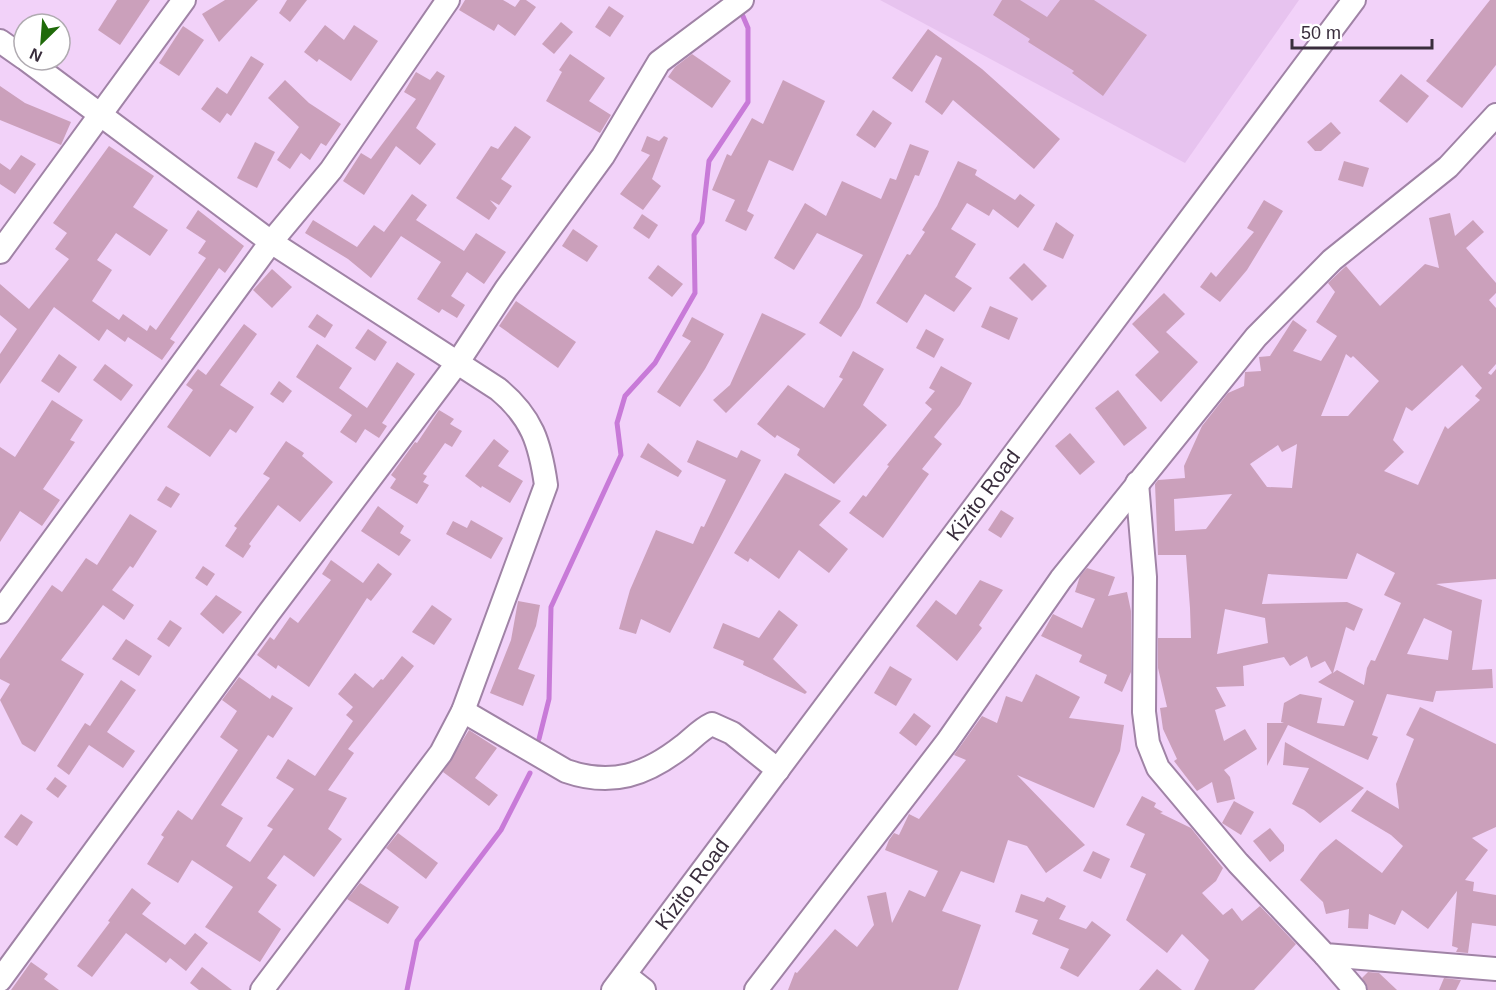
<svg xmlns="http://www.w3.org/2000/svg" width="1496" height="990" font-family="Arial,sans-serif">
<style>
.built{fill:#e7c3ef}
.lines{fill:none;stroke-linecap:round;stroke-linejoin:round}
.stream{stroke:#c87ad8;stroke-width:5}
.building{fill:#cba0bb;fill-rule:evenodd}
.minor-casing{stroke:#a083a6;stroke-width:26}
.minor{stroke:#fff;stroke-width:22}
.labels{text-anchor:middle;stroke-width:4.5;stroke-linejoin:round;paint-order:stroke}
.street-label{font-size:21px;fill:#392d3c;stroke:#fff}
</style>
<rect width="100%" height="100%" fill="#f2d2f9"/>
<path class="built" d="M880,0H1299L1185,163Z"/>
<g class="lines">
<g class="stream">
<path d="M539,739L549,699L551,607L621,455L617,423L625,396L655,363L695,293L694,235L702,222L709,161L748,102V28L742,14"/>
<path d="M407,990L417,941L501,830L530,773"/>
</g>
</g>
<g class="building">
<path d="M117,0H150L120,45L98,30Z"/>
<path d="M225,0H258L219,42L202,14Z"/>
<path d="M287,0H307L290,22L279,13Z"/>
<path d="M465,0H503L515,7L520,0H526L536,7L515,36L498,24L494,31L459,10Z"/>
<path d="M1002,0H1020L1047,17L1060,0H1094L1147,35L1103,96L1072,73L1074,71L1028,42L1030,39L993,15Z"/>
<path d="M1490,0H1496V65L1462,108L1426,81Z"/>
<path d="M609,6L624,16L610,37L595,27Z"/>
<path d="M561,22L573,32L554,54L542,44Z"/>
<path d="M325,25L344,40L354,25L378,41L351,81L319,59L317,62L304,52Z"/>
<path d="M183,26L204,40L179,76L159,63Z"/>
<path d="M928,29L982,69L1060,139L1034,169L953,100L942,115L925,102L942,58L936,55L912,92L892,78Z"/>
<path d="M570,54L605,78L589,101L611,115L600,133L546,101L562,72L559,70Z"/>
<path d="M692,54L731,81L712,108L668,77L675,67Z"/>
<path d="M251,56L264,64L231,116L227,113L220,123L201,109L217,87L227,94Z"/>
<path d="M437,71L445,76L416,128L436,144L420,165L396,146L364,195L343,181L361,153L371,159L416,99L404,92L416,72L430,80Z"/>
<path d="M1401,74L1429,96L1407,123L1379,101Z"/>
<path d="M285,80L309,103L341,124L326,146L321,143L310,160L301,153L290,169L277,160L299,127L268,98Z"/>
<path d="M783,80L825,101L793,171L769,160L747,211L754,215L746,231L725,221L735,200L712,190L727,154L731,156L752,118L763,124Z"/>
<path d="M0,86L25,103L71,122L61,145L0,120Z"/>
<path d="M873,110L892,123L875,148L856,135Z"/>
<path d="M1331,122L1341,133L1321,151H1315L1307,142Z"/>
<path d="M515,126L531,137L501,179L512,186L499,205L490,200L497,208L489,220L456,198L491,146L498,149Z"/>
<path d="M647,136L659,141L664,136L668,138L652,179L661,186L643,210L620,194L650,155L641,151Z"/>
<path d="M255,142L275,152L257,188L237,178Z"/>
<path d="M910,144L929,151L919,176L915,175L860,307L841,337L819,323L863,255L817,233L794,270L774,258L805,203L826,216L842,181L881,199L890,178L896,180Z"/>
<path d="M109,146L154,176L133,207L168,230L150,256L116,233L97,260L112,270L92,301L119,320L123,314L147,331L150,325L156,330L206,258L198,253L206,241L186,228L198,210L244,246L225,273L219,268L170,339L175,342L162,360L128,337L125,342L107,329L99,341L54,307L0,384V354L17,329L0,315V284L29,309L69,259L55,249L67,233L53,223Z"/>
<path d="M21,155L36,164L15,194L0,184V163L10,170Z"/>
<path d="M958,161L977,170L975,175L1015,200L1020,194L1035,205L1018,228L993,209L989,216L967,203L951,229L976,244L955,277L972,288L954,312L925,294L907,323L876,303L907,254L910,255L925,232L922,230L937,206Z"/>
<path d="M1344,161L1369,168L1363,187L1338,180Z"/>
<path d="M412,194L427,205L416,220L464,251L476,233L506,252L484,284L467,272L451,296L465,305L457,318L442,309L439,313L417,299L441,262L401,236L371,278L348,259L305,233L313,220L357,247L374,225L384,232Z"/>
<path d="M1264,200L1283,211L1247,270L1220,302L1200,287L1211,272L1216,277L1254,232L1247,228Z"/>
<path d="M1450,213L1455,236L1473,220L1484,232L1466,248L1496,283V293L1489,300L1496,308V364L1488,373L1491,375L1496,369V579L1436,584L1482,600L1472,670L1492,669L1493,688L1436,691L1433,702L1387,694L1372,735L1378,737L1368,760L1288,725L1267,766V723H1284L1281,722L1284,703L1300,694L1322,698L1317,723L1344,726L1354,701L1318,682L1332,673L1325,661L1311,668L1307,656L1290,666L1284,657L1243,666L1244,686L1216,687L1226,706L1215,710L1224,741L1245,729L1257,749L1224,770L1230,777L1235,799L1217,803L1212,782L1197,791L1174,761L1177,759L1163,729L1160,708L1167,707L1158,668V638H1191L1190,608L1186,555H1158L1155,484L1158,480L1185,478L1184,466L1202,426L1228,393L1244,386L1245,372L1261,371L1259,357L1270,356L1293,320L1307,330L1293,351L1321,361L1337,336L1316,322L1335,292L1328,283L1346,266L1380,306L1425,264L1439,268L1429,218ZM1346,354L1351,358L1353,356L1379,381L1348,416H1321ZM1462,365L1482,388L1475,396L1480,400L1448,429L1445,426L1418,485L1384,471L1404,452L1393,440L1406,407L1412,411ZM1297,444L1292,488L1267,487L1250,464L1278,445L1282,452ZM1232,494L1206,529L1175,531L1174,499ZM1357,553L1395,573L1384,595L1401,603L1375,661L1371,660L1367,668L1364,685L1337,670L1333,673L1346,627L1354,631L1363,609L1347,602L1262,604L1268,574L1347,579ZM1225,609L1265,618L1268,643L1217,654ZM1424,618L1452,631L1448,660L1407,654Z"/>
<path d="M642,214L658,225L649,239L633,228Z"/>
<path d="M1056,222L1074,235L1063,259L1043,250Z"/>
<path d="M573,229L598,246L587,262L562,246Z"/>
<path d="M1024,263L1047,286L1032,301L1009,278Z"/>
<path d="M658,265L683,284L672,297L648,278Z"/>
<path d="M272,269L292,287L272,308L253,290Z"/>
<path d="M1164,293L1185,314L1166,332L1198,362L1161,402L1135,375L1159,352L1132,324Z"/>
<path d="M516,301L576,342L558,368L499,326Z"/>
<path d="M990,306L1018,318L1009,340L981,327Z"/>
<path d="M762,313L806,334L726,413L713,400L730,385Z"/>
<path d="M317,314L333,325L325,338L308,327Z"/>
<path d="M692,317L724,334L705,369L680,407L657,392L691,341L682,336Z"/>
<path d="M244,324L257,334L220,385L254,407L236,433L230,429L210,457L167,427L193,390L186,385L198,369L206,375Z"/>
<path d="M368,329L387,342L375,361L355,348Z"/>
<path d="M926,329L944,339L934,358L916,348Z"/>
<path d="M317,344L352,368L339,388L367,408L397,362L415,374L382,423L387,426L379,438L365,429L356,443L340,432L352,415L296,377Z"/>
<path d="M853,351L884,369L863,405L887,425L834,484L797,455L800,449L777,435L775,438L757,424L788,385L824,408L843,379L839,377Z"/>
<path d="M59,354L77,367L59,393L41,381Z"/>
<path d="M105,364L133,385L121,401L93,380Z"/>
<path d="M941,366L972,383L960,405L934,437L942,444L922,469L929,474L883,538L849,513L863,495L866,497L889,466L887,465L932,409L925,403L935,391L929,388Z"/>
<path d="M279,381L292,391L283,403L270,394Z"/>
<path d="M1118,390L1147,428L1124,446L1095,408Z"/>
<path d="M52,400L83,420L70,440L75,442L43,489L60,500L42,526L20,511L0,542V447L15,457Z"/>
<path d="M439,410L454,419L450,424L462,431L452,447L445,443L423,474L427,476L423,482L429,485L417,504L390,488L396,479L391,475L415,442L417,443Z"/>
<path d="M1070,433L1095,462L1080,475L1055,446Z"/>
<path d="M494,439L509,451L498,466L523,481L510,503L482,486L481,488L465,476Z"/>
<path d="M697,440L737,458L741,450L761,460L670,633L641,619L636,634L619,629L630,590L656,530L693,544L701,526L704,527L726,480L687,462Z"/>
<path d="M286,441L304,453L302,456L333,482L300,522L278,505L249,544L251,546L243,558L225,546L237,528L234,526L270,478L263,474Z"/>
<path d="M648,443L682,471L678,477L640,457Z"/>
<path d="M785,473L841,501L819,525L848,549L829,573L799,550L779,579L750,558L748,562L734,553Z"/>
<path d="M166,486L180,494L171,508L157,500Z"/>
<path d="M378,506L404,526L400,533L411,540L399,556L361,531Z"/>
<path d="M1001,510L1014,518L1001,538L988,530Z"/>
<path d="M130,514L157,531L133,568L130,566L112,590L134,605L124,620L103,605L61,660L84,674L35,752L22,744L0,700L10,684L0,679V659L52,585L62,592L86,558L97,565Z"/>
<path d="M471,520L503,538L491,559L446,534L453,521L467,528Z"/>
<path d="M331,560L363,583L378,563L392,574L371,601L367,598L309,687L278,665L276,669L257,655L270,637L274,640L290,617L298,623L331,580L322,574Z"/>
<path d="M203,566L215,574L207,586L195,578Z"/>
<path d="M1087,568L1115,577L1108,596L1127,592L1131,611V672L1122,692L1104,683L1107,675L1079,662L1082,655L1041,636L1053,614L1082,628L1095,599L1075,592L1080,576Z"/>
<path d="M980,580L1003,590L979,625L982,628L957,661L916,626L936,600L956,615Z"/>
<path d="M216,595L242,612L223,634L200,614Z"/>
<path d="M518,601L540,605L536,626L518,669L535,675L523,706L490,693L511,640Z"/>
<path d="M432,605L452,619L434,645L412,632Z"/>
<path d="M779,610L798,625L773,659L807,692L805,694L743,665L744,661L713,648L723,623L759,638Z"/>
<path d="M170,620L182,628L169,647L157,639Z"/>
<path d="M126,639L152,656L139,676L112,659Z"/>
<path d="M402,656L414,666L348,749L354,753L328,790L347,798L328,829L342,839L314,877L284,855L267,878L277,885L258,912L281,929L260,962L205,927L233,887L192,860L178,883L147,864L164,837L161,835L178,810L192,820L238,750L220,737L237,711L222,700L239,677L270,699L272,695L293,708L273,738L268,735L221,805L243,818L226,846L250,862L273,829L267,826L294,789L276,778L288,759L315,776L353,721L346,715L353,707L338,694L355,673L373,688L381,679L383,680Z"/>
<path d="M890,666L912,679L896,706L874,693Z"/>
<path d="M1036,674L1080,697L1069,718L1124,725L1120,751L1094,808L1017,775L1085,845L1046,873L1027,846L1008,840L994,883L961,871L942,911L981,925L958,990H788L795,972L797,973L835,929L857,947L874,925L867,896L886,892L892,923L909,890L925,897L938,871L885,850L889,840L894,833L899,835L909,814L919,819L966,760L954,755L982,716L997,723L1006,696L1022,702Z"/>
<path d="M121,680L136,690L107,732L135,751L123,768L89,745L69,775L57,766L85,723L90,726Z"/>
<path d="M1420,707L1496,744V827L1472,838L1488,850L1465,880L1474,882L1473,891L1496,895V926L1472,923L1468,953L1456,952L1458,948L1452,946L1457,891L1428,929L1402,910L1395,925L1369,914L1368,929L1348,928L1349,909L1326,914L1323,902L1300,880L1320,853L1336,839L1382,873L1403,846L1391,835L1351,811L1367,790L1399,809L1396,784L1414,739L1406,735Z"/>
<path d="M914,713L931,726L916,746L899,733Z"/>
<path d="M469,730L497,748L475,778L498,795L489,806L443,772Z"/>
<path d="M1285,742L1330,768L1364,788L1320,823L1304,810L1292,804L1309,768L1283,765Z"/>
<path d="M55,777L67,786L58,798L46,789Z"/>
<path d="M1142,796L1156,803L1154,807L1163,812L1160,813L1191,828L1223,868L1216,881L1202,893L1223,915L1232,908L1242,921L1260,906L1296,944L1254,990H1194L1209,960L1182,934L1167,953L1126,920L1146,874L1130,867L1145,834L1126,825Z"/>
<path d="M1234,801L1254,812L1241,835L1222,823Z"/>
<path d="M21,814L33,822L17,846L4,837Z"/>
<path d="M1270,828L1284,845V851L1270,862L1253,841Z"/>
<path d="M398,833L438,863L426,879L386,848Z"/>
<path d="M1093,851L1110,859L1101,879L1083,871Z"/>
<path d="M360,883L399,907L388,924L347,899Z"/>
<path d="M132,888L151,903L142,914L185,945L195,933L208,943L186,971L170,958L166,963L126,933L92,977L77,966L110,922L108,921Z"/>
<path d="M1021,894L1044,902L1047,897L1066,906L1059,919L1086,929L1092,921L1111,935L1078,977L1060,968L1069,949L1032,934L1038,920L1015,912Z"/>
<path d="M31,962L48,974L44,979L59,990H11Z"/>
<path d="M202,967L232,990H199L190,983Z"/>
<path d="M1157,969L1182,990H1139Z"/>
<path d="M1368,972L1379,973L1397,990H1368L1362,978Z"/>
<path d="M1444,978L1461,980L1456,990H1439Z"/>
</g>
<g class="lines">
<defs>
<g id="minor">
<path d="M0,41L24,58"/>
<path d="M27,60L271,242L498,389C532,417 540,443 546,485L463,711L441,753L262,990"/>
<path d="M0,252L184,0"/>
<path d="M1137,483L1145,577L1144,712L1148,743L1158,768L1238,863L1325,955L1496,969"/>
<path d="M0,612L271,242L331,170L448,0"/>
<path d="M463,711L566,771C612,787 646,775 683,746C692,739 701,729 712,724L732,733L778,770"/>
<path d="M1325,955L1355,990"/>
<path d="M625,975L644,990"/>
<path d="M0,980L268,614L458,362L506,289L603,156L659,62L742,0"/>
<path id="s1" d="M613,990L1354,0"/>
<path d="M756,990L947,742L1061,579L1256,337L1332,260L1448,167L1496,115"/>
</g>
</defs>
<use href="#minor" class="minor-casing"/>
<use href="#minor" class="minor"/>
</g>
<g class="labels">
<g class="street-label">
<text dy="7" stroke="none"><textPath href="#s1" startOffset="618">Kizito Road</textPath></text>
<text dy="7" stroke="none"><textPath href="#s1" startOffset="132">Kizito Road</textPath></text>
</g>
</g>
<g transform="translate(42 42) rotate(205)"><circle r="28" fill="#ffffff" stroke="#b0abb1" stroke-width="1.5"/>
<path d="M0-4.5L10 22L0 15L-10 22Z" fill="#1f6a09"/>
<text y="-9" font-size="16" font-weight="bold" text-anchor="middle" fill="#392d3c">N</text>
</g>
<path d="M1292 39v9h140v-9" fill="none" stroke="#392d3c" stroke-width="3"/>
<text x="1301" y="39" font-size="18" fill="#392d3c" stroke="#ffffff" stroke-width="4.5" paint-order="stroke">50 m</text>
</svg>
